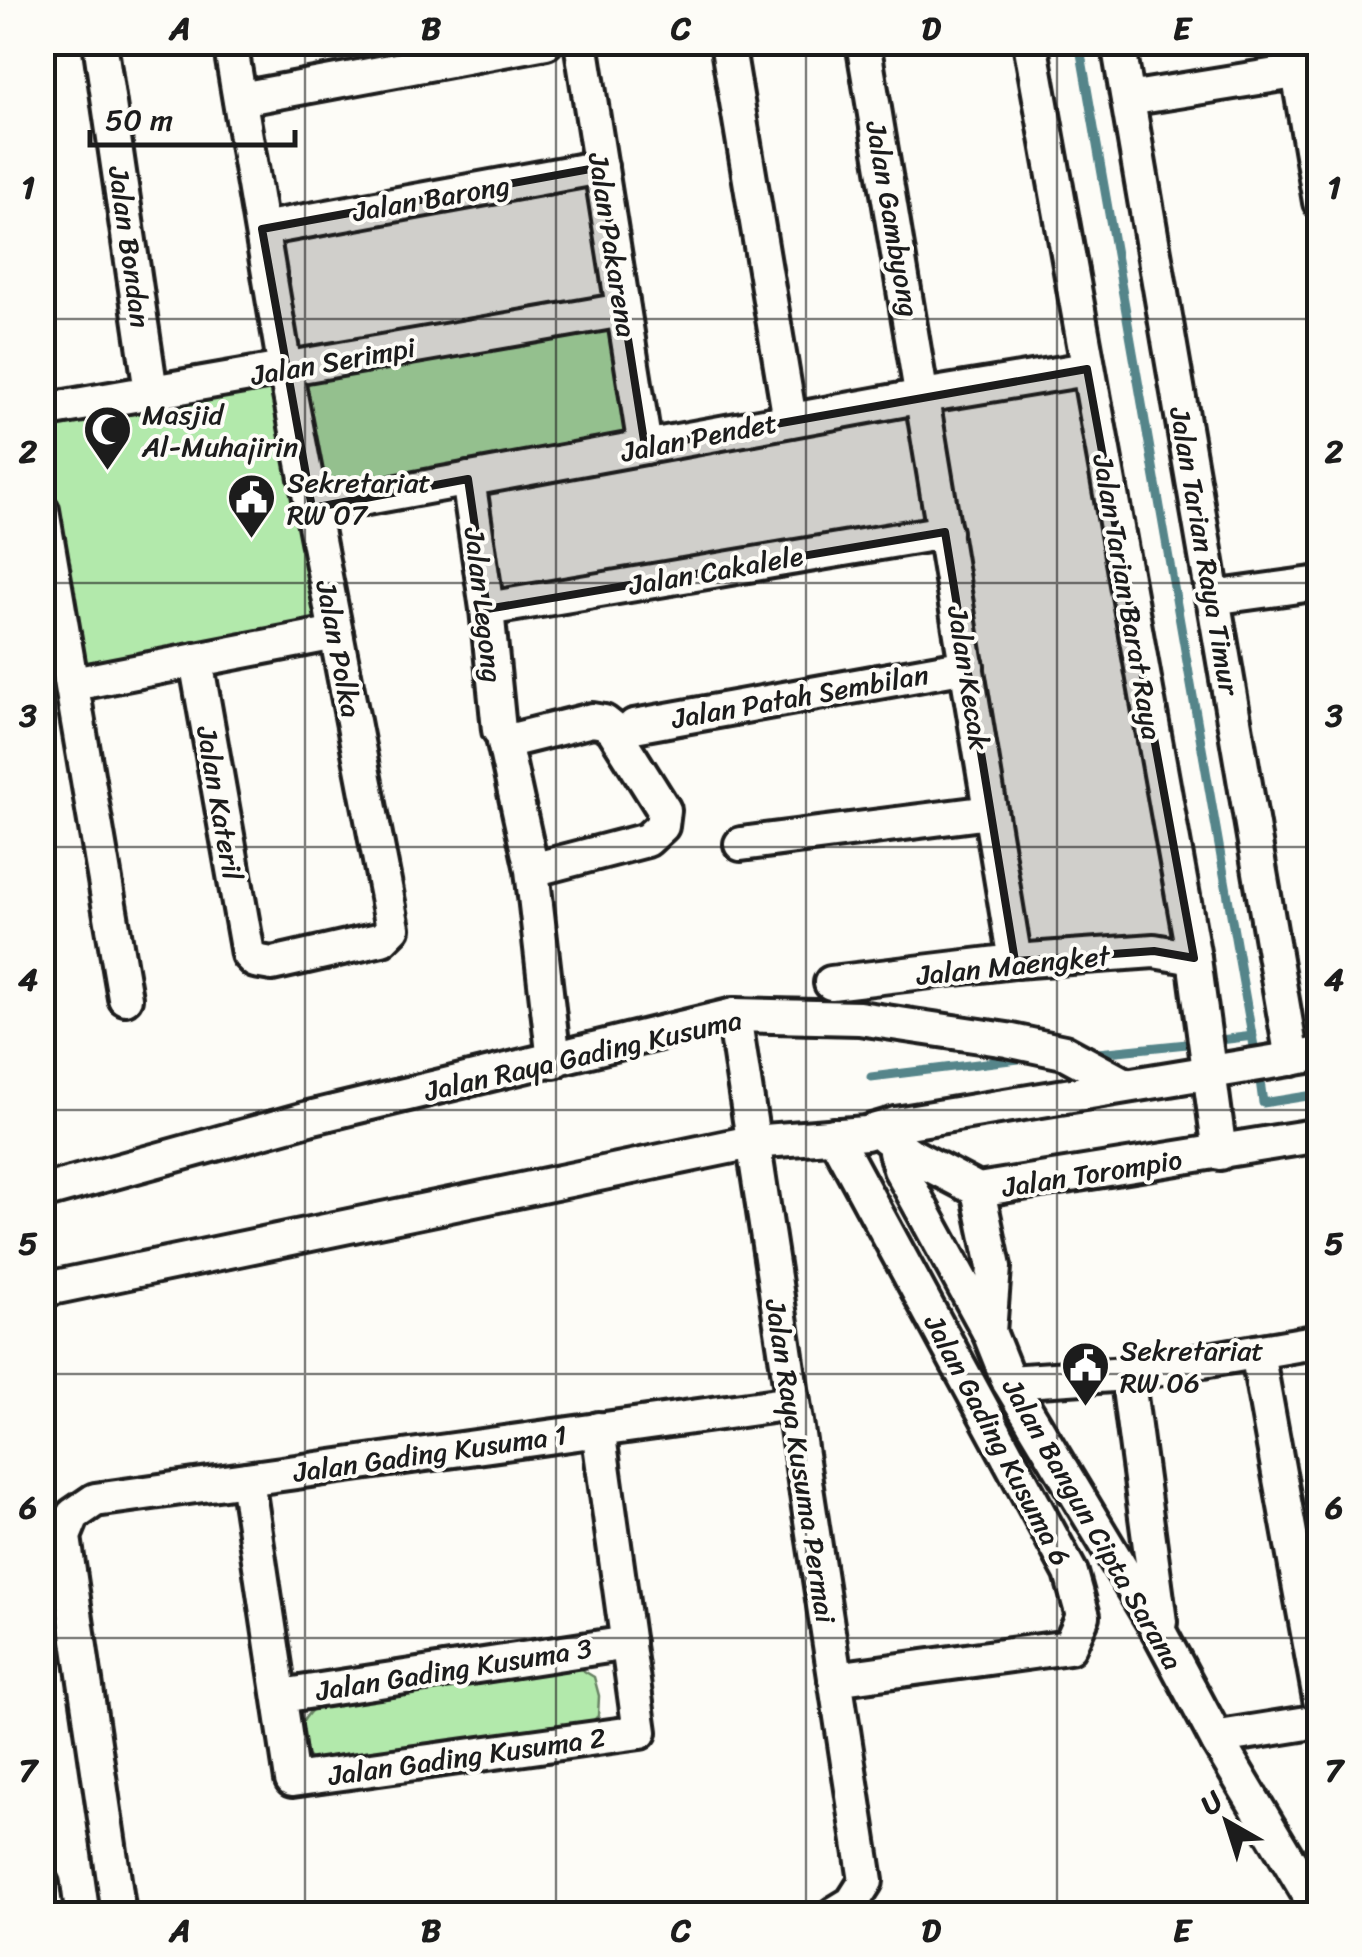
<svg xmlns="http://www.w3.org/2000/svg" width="1362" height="1957" font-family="Sriracha,sans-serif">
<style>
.green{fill:#b2e9ab;stroke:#678264;stroke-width:2.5}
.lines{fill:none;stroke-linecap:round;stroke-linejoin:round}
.stream{stroke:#54858a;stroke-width:9}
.minor-casing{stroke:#1c1c1c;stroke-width:40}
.minor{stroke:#fdfcf7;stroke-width:32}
.marked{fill:#1c1c1c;fill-opacity:0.2;stroke:#1c1c1c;stroke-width:8;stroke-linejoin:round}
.grid{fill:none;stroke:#1c1c1c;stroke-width:2.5;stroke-opacity:0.55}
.labels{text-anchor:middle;stroke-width:8;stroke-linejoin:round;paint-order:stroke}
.street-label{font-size:28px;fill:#1c1c1c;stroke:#fdfcf7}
.poi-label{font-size:28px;fill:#1c1c1c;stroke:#fdfcf7;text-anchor:start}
.neatline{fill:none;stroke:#1c1c1c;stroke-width:4}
.grid-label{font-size:32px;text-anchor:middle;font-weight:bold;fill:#1c1c1c}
</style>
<rect width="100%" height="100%" fill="#fdfcf7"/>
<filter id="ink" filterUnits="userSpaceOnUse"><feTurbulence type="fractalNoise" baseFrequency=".01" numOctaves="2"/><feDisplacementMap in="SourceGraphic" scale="20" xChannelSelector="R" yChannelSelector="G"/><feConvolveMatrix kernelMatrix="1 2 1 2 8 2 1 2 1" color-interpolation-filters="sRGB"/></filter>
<g filter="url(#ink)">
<g class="green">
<path d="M614,326L633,439L301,496L322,628L78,670L43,455L42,423Z"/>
<path d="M579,1668L594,1677L599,1696L598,1716L586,1728L321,1766C293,1750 292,1728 315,1707Z"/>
</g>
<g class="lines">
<g class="stream">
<path d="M1079,42L1256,1058"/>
<path d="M1212,1041L1253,1036"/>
<path d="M1088,1054L1197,1043"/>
<path d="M1259,1073L1263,1103L1320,1094"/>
<path d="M871,1077L1027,1058"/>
</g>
<defs>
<g id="minor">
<path d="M100,42L151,392"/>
<path d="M581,42L645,447"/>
<path d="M727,42L790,420"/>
<path d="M863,42L1015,961"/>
<path d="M1030,42L1194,958L1220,1153"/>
<path d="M1118,42L1292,1059"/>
<path d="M1293,42L1320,202"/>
<path d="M240,99L546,42"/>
<path d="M1128,99L1320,68"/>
<path d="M262,229L601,167"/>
<path d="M42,411L623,310"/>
<path d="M468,479L487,609L499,730"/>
<path d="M312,508L923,396L1087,369"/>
<path d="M42,510L125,998"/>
<path d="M1212,598L1320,583"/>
<path d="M487,609L945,532"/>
<path d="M196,660L248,954L255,961L272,964L382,939L393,928L285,369L230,42"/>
<path d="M73,684L336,633"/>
<path d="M634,726L967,666"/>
<path d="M741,844L990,812"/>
<path d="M532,870L647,840L662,826L664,810L613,729L604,722L592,720L504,742L532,870L554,1061"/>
<path d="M831,983L1015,961L1154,951L1194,958"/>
<path d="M734,1015L866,1881L852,1903L834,1914"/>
<path d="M896,1124L895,1152L900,1169L989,1332L1009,1382L1161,1635L1218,1742L1320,1913"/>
<path d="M834,1135L1071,1573L1083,1616L1069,1647L835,1679"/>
<path d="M886,1137L911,1155L978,1190L1320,1135"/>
<path d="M978,1190L994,1267L989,1332"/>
<path d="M42,1192L309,1118L734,1015L859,1018L1007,1040L1064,1052L1125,1085"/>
<path d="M42,1290L752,1142L866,1133L896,1124L1320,1054"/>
<path d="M1257,1352L1320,1699"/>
<path d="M1127,1374L1160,1622"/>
<path d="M1009,1382L1127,1374L1320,1341"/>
<path d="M247,1479L292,1780L640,1732L598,1429"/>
<path d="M281,1696L628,1643"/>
<path d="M1218,1742L1226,1736L1320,1721"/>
<path d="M42,1884L46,1914"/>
<path d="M119,1914L64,1537L73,1515L95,1500L792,1403"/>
</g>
</defs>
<use href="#minor" class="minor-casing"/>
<use href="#minor" class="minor"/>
</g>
</g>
<path class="marked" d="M601,167L645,447L1087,369L1194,958L1154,951L1015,961L945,532L487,609L468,479L312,508L262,229Z"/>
<path class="grid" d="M305,42V1914M556,42V1914M806,42V1914M1057,42V1914M42,319H1320M42,583H1320M42,847H1320M42,1110H1320M42,1374H1320M42,1638H1320"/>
<defs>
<symbol id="mosque-pin" viewBox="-11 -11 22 30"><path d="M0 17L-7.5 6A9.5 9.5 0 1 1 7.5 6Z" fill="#1c1c1c" stroke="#fdfcf7"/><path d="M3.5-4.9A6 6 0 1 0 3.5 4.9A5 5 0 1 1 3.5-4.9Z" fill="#fff"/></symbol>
<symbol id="civic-pin" viewBox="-11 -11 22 30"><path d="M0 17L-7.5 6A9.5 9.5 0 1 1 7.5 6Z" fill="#1c1c1c" stroke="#fdfcf7"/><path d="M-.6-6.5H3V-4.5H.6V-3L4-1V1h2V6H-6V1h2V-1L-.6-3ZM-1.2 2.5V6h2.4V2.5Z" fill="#fff"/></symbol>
</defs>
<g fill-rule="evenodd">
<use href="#mosque-pin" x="80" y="402" width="55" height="75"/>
<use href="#civic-pin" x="224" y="470" width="55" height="75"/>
<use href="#civic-pin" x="1058" y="1338" width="55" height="75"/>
</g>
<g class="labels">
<g class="street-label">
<text transform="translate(431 198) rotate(-10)" y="10">Jalan Barong</text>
<text transform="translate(893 219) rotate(80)" y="10">Jalan Gambyong</text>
<text transform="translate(613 245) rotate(81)" y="10">Jalan Pakarena</text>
<text transform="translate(130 247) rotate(82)" y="10">Jalan Bondan</text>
<text transform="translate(333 361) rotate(-10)" y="10">Jalan Serimpi</text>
<text transform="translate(699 437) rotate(-11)" y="10">Jalan Pendet</text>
<text transform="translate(1205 551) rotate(80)" y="10">Jalan Tarian Raya Timur</text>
<text transform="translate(716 570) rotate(-10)" y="10">Jalan Cakalele</text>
<text transform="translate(1128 597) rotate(80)" y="10">Jalan Tarian Barat Raya</text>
<text transform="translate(484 605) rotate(83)" y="10">Jalan Legong</text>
<text transform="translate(339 649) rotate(79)" y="10">Jalan Polka</text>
<text transform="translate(969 678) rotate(81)" y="10">Jalan Kecak</text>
<text transform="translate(800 696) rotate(-10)" y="10">Jalan Patah Sembilan</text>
<text transform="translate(220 803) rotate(80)" y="10">Jalan Kateril</text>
<text transform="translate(1013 965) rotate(-6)" y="10">Jalan Maengket</text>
<text transform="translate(583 1055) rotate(-13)" y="10">Jalan Raya Gading Kusuma</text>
<text transform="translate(1092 1173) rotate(-9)" y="10">Jalan Torompio</text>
<text transform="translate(998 1440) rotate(62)" y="10">Jalan Gading Kusuma 6</text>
<text transform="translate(430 1453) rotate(-8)" y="10">Jalan Gading Kusuma 1</text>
<text transform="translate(801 1461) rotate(81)" y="10">Jalan Raya Kusuma Permai</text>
<text transform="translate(1093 1524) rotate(60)" y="10">Jalan Bangun Cipta Sarana</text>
<text transform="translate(454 1669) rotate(-9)" y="10">Jalan Gading Kusuma 3</text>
<text transform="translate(467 1756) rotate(-8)" y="10">Jalan Gading Kusuma 2</text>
</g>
<g class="poi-label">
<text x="142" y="424">Masjid<tspan x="142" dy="32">Al-Muhajirin</tspan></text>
<text x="287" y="492">Sekretariat<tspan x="287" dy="32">RW 07</tspan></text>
<text x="1120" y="1360">Sekretariat<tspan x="1120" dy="32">RW 06</tspan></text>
</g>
</g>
<rect width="1362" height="1957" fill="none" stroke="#fdfcf7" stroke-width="110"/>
<g transform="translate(1227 1822) rotate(321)" stroke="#fdfcf7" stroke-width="8" paint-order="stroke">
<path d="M0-8L18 38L0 25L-18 38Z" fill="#1c1c1c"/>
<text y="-15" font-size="28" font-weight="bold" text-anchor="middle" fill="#1c1c1c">U</text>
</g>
<path d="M90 130v15h205v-15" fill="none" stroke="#1c1c1c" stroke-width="5"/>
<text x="105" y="130" font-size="30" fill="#1c1c1c" stroke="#fdfcf7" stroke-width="8" paint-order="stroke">50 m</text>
<rect x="55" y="55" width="1252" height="1847" class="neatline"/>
<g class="grid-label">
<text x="180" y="39">A</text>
<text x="431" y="39">B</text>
<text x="681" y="39">C</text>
<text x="931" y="39">D</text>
<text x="1182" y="39">E</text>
<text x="28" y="198">1</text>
<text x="1334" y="198">1</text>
<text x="28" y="462">2</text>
<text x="1334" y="462">2</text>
<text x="28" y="726">3</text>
<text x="1334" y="726">3</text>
<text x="28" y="990">4</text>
<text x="1334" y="990">4</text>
<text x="28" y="1254">5</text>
<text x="1334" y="1254">5</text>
<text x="28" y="1518">6</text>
<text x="1334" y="1518">6</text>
<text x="28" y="1781">7</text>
<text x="1334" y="1781">7</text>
<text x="180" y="1941">A</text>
<text x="431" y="1941">B</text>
<text x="681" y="1941">C</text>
<text x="931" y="1941">D</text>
<text x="1182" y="1941">E</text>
</g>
</svg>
